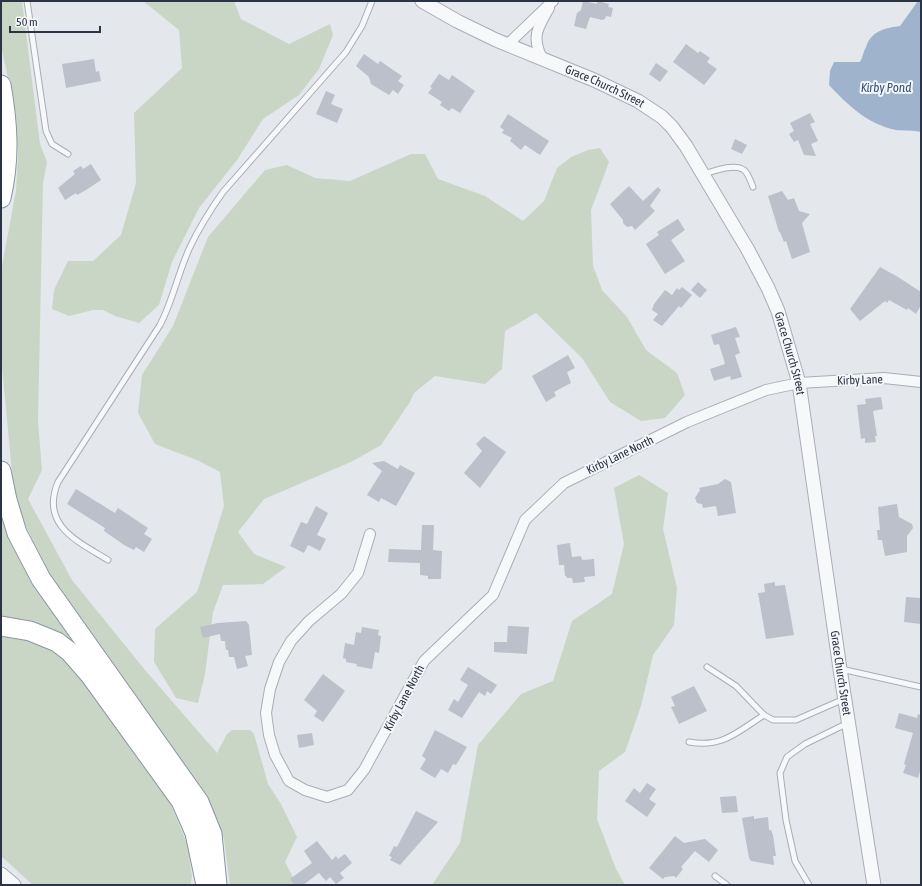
<svg xmlns="http://www.w3.org/2000/svg" width="922" height="886" font-family="'Asap Condensed',sans-serif">
<style>
.green{fill:#c9d6c5}
.water{fill:#9fb4cc}
.building{fill:#bbc0ca}
.lines{fill:none;stroke-linecap:round;stroke-linejoin:round}
.service-casing{stroke:#a9aeb7;stroke-width:7}
.minor-casing{stroke:#a9aeb7;stroke-width:12}
.tertiary-casing{stroke:#a9aeb7;stroke-width:15}
.motorway-casing{stroke:#8b94a3;stroke-width:21}
.service{stroke:#f7f8fa;stroke-width:5}
.minor{stroke:#f7f8fa;stroke-width:10}
.tertiary{stroke:#f7f8fa;stroke-width:13}
.motorway{stroke:#fff;stroke-width:19}
.labels{text-anchor:middle;stroke-width:4;stroke-linejoin:round;paint-order:stroke}
.street-label{font-size:12px;fill:#2b3445;stroke:#f4f6f9}
.water-label{font-size:13px;font-style:italic;fill:#34527a;stroke:#f4f6f9}
</style>
<rect width="100%" height="100%" fill="#e4e7ec"/>
<g class="green">
<path d="M1,1H22L40,144L47,162L43,183L38,421L42,470L28,499L72,580L145,670L217,753L227,734L232,730H250L254,734L268,784L281,804L297,837L285,862L297,885H230L224,839L206,796L51,578L24,522L13,483L1,356V271L16,191L18,156L16,114L1,46Z"/>
<path d="M143,1H234L241,19L289,44L330,24L333,35L319,69L299,95L263,119L237,160L199,208L172,262L159,305L139,323L115,316L103,310H93L69,316L52,309L54,290L68,261H93L121,235L136,183L134,113L182,68L179,30Z"/>
<path d="M600,148L609,162L591,210L593,266L602,290L627,317L646,350L677,373L685,395L665,418L641,421L610,402L582,358L536,313L505,331L502,369L485,384L435,376L414,393L410,402L381,445L353,461L264,499L238,532L254,554L286,567L263,584L223,585L213,612L205,674L198,703L176,698L154,662L155,629L197,592L224,506L220,472L199,461L155,444L138,413L142,375L173,326L208,237L265,170L287,165L315,178L350,181L411,154H425L438,179L485,196L523,221L544,201L557,168L571,157L588,150Z"/>
<path d="M639,475L668,493L663,529L677,588L674,625L653,655L641,706L625,752L599,771L597,819L616,869L625,885H432L460,843L478,745L521,694L553,681L572,621L612,594L624,544L614,488Z"/>
<path d="M1,509L87,661L62,638L25,619H1Z"/>
<path d="M1,635L41,642L70,665L170,803L188,846L192,877L190,885H33L1,856Z"/>
</g>
<path class="water" d="M918,1H921V132C913,130 904,131 896,130C867,124 848,105 829,85L830,71L834,62H860C863,57 863,52 866,47C871,31 885,28 900,26Z"/>
<g class="building">
<path d="M583,1L597,4V1L609,4L608,7L613,8L611,17L606,16L605,19L602,20L590,17L586,29L574,26L577,13L581,10Z"/>
<path d="M686,44L698,53L700,51L710,58L707,62L717,69L704,85L673,62Z"/>
<path d="M364,54L378,64L380,61L402,76L398,81L404,85L398,94L393,90L389,95L371,84L369,77L356,66Z"/>
<path d="M94,59L96,72L99,71L101,81L66,88L62,64Z"/>
<path d="M656,63L668,71L660,82L649,74Z"/>
<path d="M439,74L449,80L452,75L475,91L460,113L452,108L449,111L440,105L442,102L428,93L432,88L430,87Z"/>
<path d="M326,91L335,95L331,104L343,109L337,123L316,114Z"/>
<path d="M810,113L815,122L810,124L818,141L811,144L816,156L804,155L798,140L794,142L789,134L794,131L790,123Z"/>
<path d="M508,114L549,141L540,155L525,145L521,150L510,141L512,138L502,133L504,130L500,127Z"/>
<path d="M735,139L747,145L742,154L731,149Z"/>
<path d="M91,164L101,180L86,190L77,195L76,193L65,200L58,188L75,174L73,171L81,166L83,169Z"/>
<path d="M629,186L643,201L658,187L661,190L650,206L655,211L635,230L632,226L627,227L623,223V220L610,204Z"/>
<path d="M782,191L788,200L794,198L799,211L810,214L802,223L810,252L792,259L786,241L784,242L780,232H779L768,196Z"/>
<path d="M678,219L685,230L671,240L685,261L665,274L646,244L659,235L657,232Z"/>
<path d="M880,267L898,277L921,292V305L916,314L908,308L907,310L889,300L887,303L885,301L860,321L850,309Z"/>
<path d="M698,282L707,290L700,298L691,290Z"/>
<path d="M682,287L692,295L681,308L679,306L662,326L653,320L658,314L652,310L654,304L665,290L672,295L677,288L679,290Z"/>
<path d="M736,327L740,337L735,338L740,353L735,355L742,377L731,380L730,376L714,381L710,369L725,364L719,344L714,345L711,335Z"/>
<path d="M568,355L575,368L567,372L571,383L554,392L556,396L546,402L532,376Z"/>
<path d="M881,397L883,409L873,411L877,436H875L876,442L865,443V438L861,439L857,405L866,404L865,399Z"/>
<path d="M484,436L506,452L480,488L464,473L482,451L476,444Z"/>
<path d="M384,461L398,469L400,465L415,473L396,506L381,498L379,502L367,495L382,471L372,463Z"/>
<path d="M725,479L731,482L736,513L718,516L716,506L703,508L702,504L697,503L695,498L700,490L699,488L718,484Z"/>
<path d="M76,489L115,513L118,508L148,528L144,534L152,539L144,552L136,547L134,550L124,545L104,531L105,528L67,504Z"/>
<path d="M897,504L899,517L912,524L913,528L907,536V552L885,556L882,540H878L877,530H880L878,507Z"/>
<path d="M316,506L328,513L317,535L326,539L320,551L308,545L304,553L290,546L301,522L307,524Z"/>
<path d="M422,525H434L433,550L442,551L441,579H428V576L420,575V563L388,562L389,549L421,550Z"/>
<path d="M570,543L572,557L581,556L582,560L594,559L595,576L584,577L585,582L573,583L572,578H567L566,576H565L564,565H559L557,545Z"/>
<path d="M775,582V586L785,585L794,635L766,639L758,593L765,592L764,584Z"/>
<path d="M906,597L921,598V624L904,622Z"/>
<path d="M246,621L249,625L252,655L245,656L248,666L237,669L234,657H229L228,650H226L225,641H221L220,634L203,638L200,627L218,623Z"/>
<path d="M508,626L529,627L527,654L494,652V642H507Z"/>
<path d="M362,627L379,630L378,635L381,636L379,653L375,652L372,669L356,666L357,664L346,662V659L343,658L345,643L354,645L356,632L361,633Z"/>
<path d="M468,667L497,685L491,694L487,691L485,696L479,692L462,718L448,710L454,699L458,702L468,685L460,680Z"/>
<path d="M323,674L345,691L323,722L314,716L317,711L304,700Z"/>
<path d="M694,686L707,711L679,724L671,707L675,706L671,697Z"/>
<path d="M899,713L917,718L918,714L921,715V768L918,778L903,773L906,765L904,764L913,733L895,728Z"/>
<path d="M435,730L467,747L456,765L453,764L448,773L441,769L435,778L420,769L426,759L422,756Z"/>
<path d="M312,733L314,745L299,748L297,735Z"/>
<path d="M647,783L656,789L649,799L656,804L647,817L625,801L634,788L640,793Z"/>
<path d="M736,796L738,812L722,813L720,797Z"/>
<path d="M416,811L438,822L400,865L390,860L392,857L389,856L394,846L397,847Z"/>
<path d="M754,816V819L768,817L769,830H771L773,835L776,856H773L774,865L751,861L749,858L742,818Z"/>
<path d="M675,836L684,843L705,839L718,850L709,862L695,851L681,867L683,869L676,878L674,876L665,877L663,879L649,868Z"/>
<path d="M317,841L332,860L336,856L338,859L345,854L352,863L340,873L344,878L336,884L330,877L326,881L319,873L303,885H295L290,879L312,863L304,851Z"/>
</g>
<g class="lines">
<defs>
<g id="service">
<path d="M27,1L46,131L52,144L68,154"/>
<path d="M704,174C714,171 734,163 744,170C748,173 751,182 753,187"/>
<path d="M108,560C77,541 40,525 58,482L160,325C173,300 178,273 190,247C199,228 211,209 223,192L346,52L362,26L372,1"/>
<path d="M707,667L736,686L764,715L773,720H796L844,699"/>
<path d="M841,669L921,687"/>
<path d="M689,742C723,748 737,732 764,715"/>
<path d="M715,876L727,885"/>
<path d="M809,885L795,861L786,820L780,773L787,757L805,744L848,723"/>
</g>
<g id="minor">
<path d="M507,45L553,1"/>
<path d="M542,58C531,37 538,27 549,8"/>
<path d="M370,534L358,573L341,594L309,621L291,641L279,662L270,689L266,713L269,735L275,755L289,781L305,790L327,797L348,790L364,770L424,661L493,595L525,520L564,483L687,422L766,390L799,383L884,378L921,382"/>
</g>
<g id="tertiary">
<path id="s1" d="M422,1L457,21L496,40L594,80L638,101L662,117L672,127L686,146L748,250L768,288L778,311L799,383L840,669L874,885"/>
<path d="M1,874L14,885"/>
</g>
<g id="motorway">
<path d="M1,85C8,124 10,159 1,198"/>
<path d="M1,471L7,500L17,533L41,579L199,802L212,834L217,885"/>
<path d="M1,626L30,631L57,642L70,652L90,675L181,801L195,833L206,885"/>
</g>
</defs>
<use href="#service" class="service-casing"/>
<use href="#minor" class="minor-casing"/>
<use href="#tertiary" class="tertiary-casing"/>
<use href="#motorway" class="motorway-casing"/>
<use href="#service" class="service"/>
<use href="#minor" class="minor"/>
<use href="#tertiary" class="tertiary"/>
<use href="#motorway" class="motorway"/>
</g>
<g class="labels">
<g class="street-label">
<text dy="4" stroke="none"><textPath href="#s1" startOffset="202">Grace Church Street</textPath></text>
<text dy="4" stroke="none"><textPath href="#s1" startOffset="538">Grace Church Street</textPath></text>
<text transform="translate(860 380) rotate(-2)" y="4">Kirby Lane</text>
<text transform="translate(620 455) rotate(-26)" y="4">Kirby Lane North</text>
<text dy="4" stroke="none"><textPath href="#s1" startOffset="862">Grace Church Street</textPath></text>
<text transform="translate(404 698) rotate(-62)" y="4">Kirby Lane North</text>
</g>
<g class="water-label">
<text x="886" y="92">Kirby Pond</text>
</g>
</g>
<rect width="922" height="886" fill="none" stroke="#2b3445" stroke-width="4"/>
<path d="M10 26v6h90v-6" fill="none" stroke="#2b3445" stroke-width="2"/>
<text x="16" y="26" font-size="12" fill="#2b3445" stroke="#f4f6f9" stroke-width="3" paint-order="stroke">50 m</text>
</svg>
